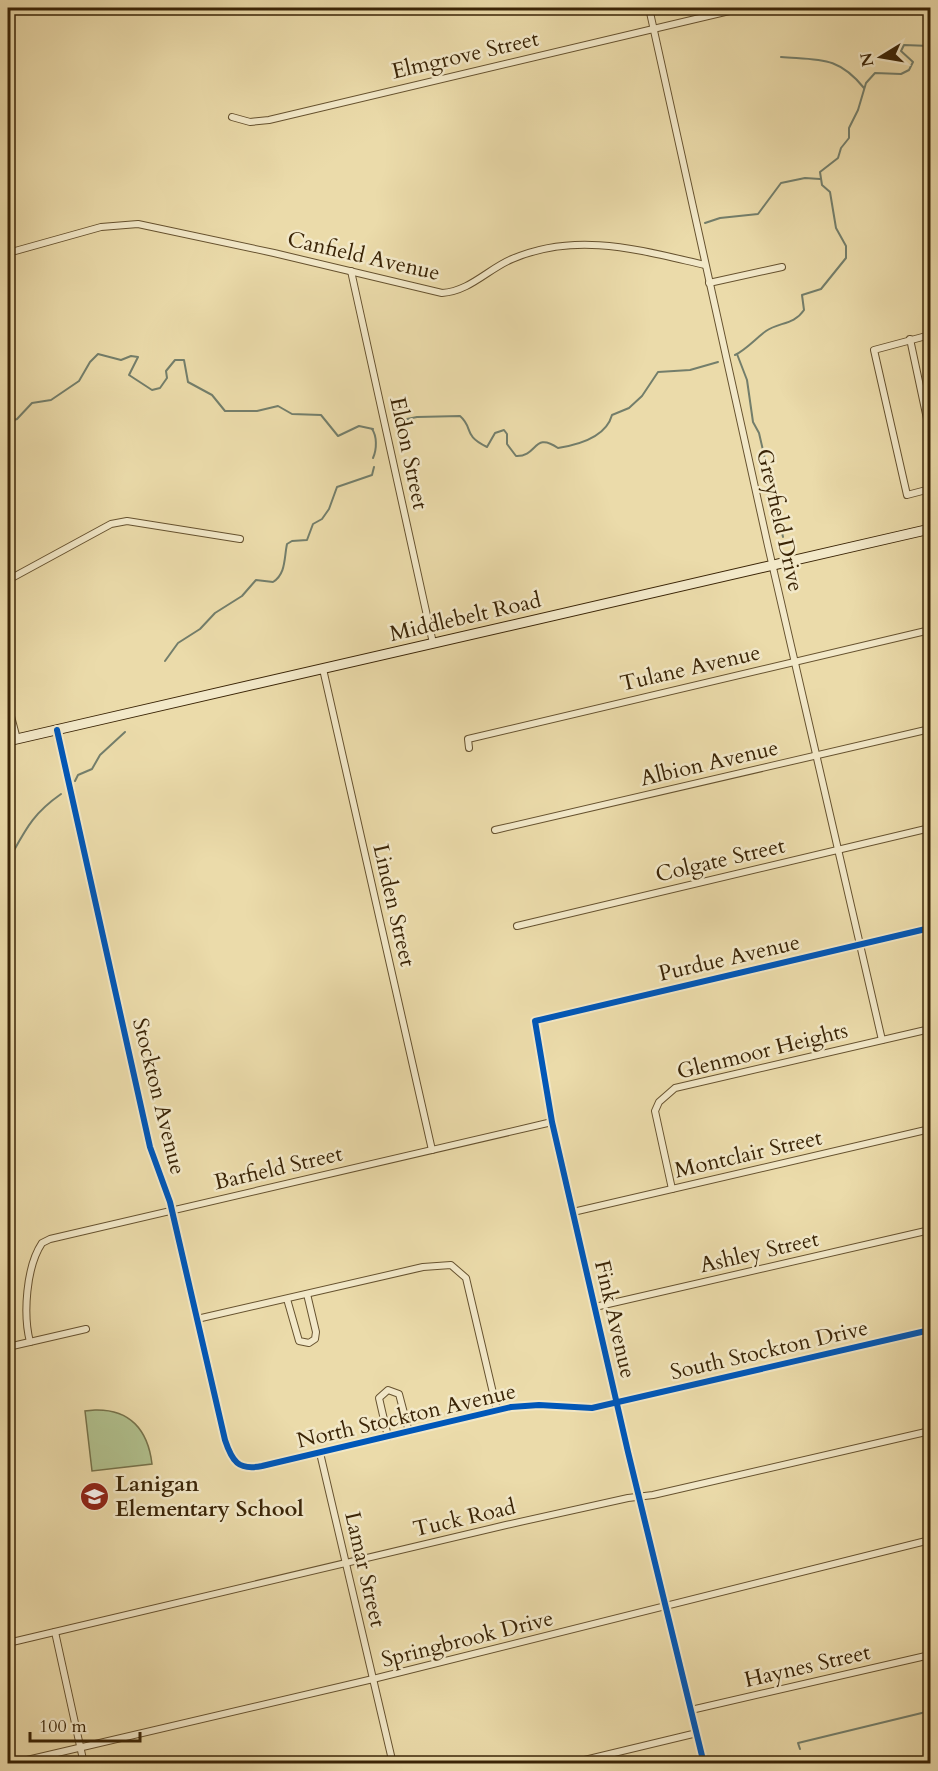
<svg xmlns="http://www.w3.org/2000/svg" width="938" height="1771" font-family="Cardo,serif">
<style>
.green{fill:#b1c18e;stroke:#76724a;stroke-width:1.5}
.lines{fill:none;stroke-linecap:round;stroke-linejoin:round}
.stream{stroke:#737e6b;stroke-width:2}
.street-casing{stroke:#66522f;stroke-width:8}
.secondary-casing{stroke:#3a2406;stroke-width:11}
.street{stroke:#f2e8c8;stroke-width:6}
.secondary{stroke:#f2e8c8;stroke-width:9}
.cycleway-casing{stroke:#f2e8c8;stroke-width:10}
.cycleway{stroke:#0057b8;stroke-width:6}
.labels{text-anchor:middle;stroke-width:5;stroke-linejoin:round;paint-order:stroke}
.street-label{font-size:22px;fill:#3a2406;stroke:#f2e8c8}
.poi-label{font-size:22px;font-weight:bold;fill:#3a2406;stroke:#f2e8c8;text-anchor:start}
</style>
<rect width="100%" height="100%" fill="#ebdbaa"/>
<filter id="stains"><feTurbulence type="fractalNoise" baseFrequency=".00333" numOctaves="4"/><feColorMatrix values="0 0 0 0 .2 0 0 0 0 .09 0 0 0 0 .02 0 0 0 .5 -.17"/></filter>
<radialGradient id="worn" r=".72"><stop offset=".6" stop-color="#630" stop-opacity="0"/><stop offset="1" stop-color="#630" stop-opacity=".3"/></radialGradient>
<path class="green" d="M95,1410C130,1409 148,1430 152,1464L92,1471L85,1411Z"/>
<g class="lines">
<g class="stream">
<path d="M781,57C820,60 838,56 864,88"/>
<path d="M705,223L720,218L758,214L781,183L805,178L820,179"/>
<path d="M737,354L747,380L753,422L759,433L783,537"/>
<path d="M735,355C747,349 755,339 766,331C779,322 794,325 804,310L802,295L821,289L846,258V246L836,228L830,192L822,185L820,172L838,158L841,148L849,138V128L858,110L866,83L875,73L901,74L909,70L913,62L901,51L904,45L930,46"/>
<path d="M397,421L417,417L460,416C474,428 462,435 487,447L495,433L504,430L507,434V444L516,456C538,457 533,431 558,448C577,445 606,437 612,415L629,408L642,396L658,372L690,370L718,362"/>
<path d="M8,422L17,419L32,403L51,400L79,381L90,362L98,354L121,360L131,356L138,357L129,375L152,390L160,388L167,378L166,371L175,360H184L188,382L212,395L225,411H257L278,406L292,414L321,415L338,436L359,426L373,429"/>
<path d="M372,429C377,436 377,449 373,458"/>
<path d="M165,661L178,643L200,629L215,613L242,596L256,580L273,582C286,574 284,558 287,544L292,541L307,540L313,524L322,519L329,509L337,487L372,475L374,467"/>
<path d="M75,781L78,775L92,769L100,755L125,732"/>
<path d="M8,861C25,831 31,815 61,794"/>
<path d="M800,1749L798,1743L930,1711"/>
</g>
<defs>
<g id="street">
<path d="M649,8L768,546L882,1040"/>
<path d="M232,117L250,122L269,120L742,8"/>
<path d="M8,253L101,227L138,224L274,253L442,293C470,291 488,269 512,259C577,231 639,250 705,265"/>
<path d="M351,271L433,643"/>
<path d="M709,283L782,267"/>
<path d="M930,335L874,350L907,495L930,489"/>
<path d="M910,339L930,433"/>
<path d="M8,580L111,524L127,521L240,539"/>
<path d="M323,669L432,1150"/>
<path d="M8,705L17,739"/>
<path d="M57,730L150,1147L170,1202L225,1440C232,1461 238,1471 262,1466L511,1407L539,1405L592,1408L930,1330"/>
<path d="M469,748L468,739L930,630"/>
<path d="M495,830L930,729"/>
<path d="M517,926L930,828"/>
<path d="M672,1189L655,1111L659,1102L675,1088L930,1029"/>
<path d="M573,1212L930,1129"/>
<path d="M287,1299L299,1341L309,1343L315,1339L316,1332L307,1294"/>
<path d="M595,1307L930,1230"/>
<path d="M197,1319L423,1267L451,1265L466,1278L497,1410"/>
<path d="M30,1342C23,1315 26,1267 42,1243L50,1239L552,1122"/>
<path d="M8,1347L86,1329"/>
<path d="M388,1437L379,1398L388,1390L399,1394L409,1432"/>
<path d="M320,1453L393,1764"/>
<path d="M55,1632L84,1764"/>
<path d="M8,1643L506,1525L628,1498L653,1495L930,1431"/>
<path d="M691,1710L930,1655"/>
<path d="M10,1764L373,1679L930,1540"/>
<path d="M568,1764L697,1733"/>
<path d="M704,1764L628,1452L552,1122L535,1021L930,928"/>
</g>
<path id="secondary" d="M8,741L930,529"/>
</defs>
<use href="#street" class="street-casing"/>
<use href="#secondary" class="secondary-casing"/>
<use href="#street" class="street"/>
<use href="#secondary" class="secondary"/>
<defs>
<g id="cycleway">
<path d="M57,730L150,1147L170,1202L225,1440C232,1461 238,1471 262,1466L511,1407L539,1405L592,1408L930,1330"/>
<path d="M704,1764L628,1452L552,1122L535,1021L930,928"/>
</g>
</defs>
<use href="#cycleway" class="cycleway-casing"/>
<use href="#cycleway" class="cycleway"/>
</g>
<defs>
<symbol id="school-disc" viewBox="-11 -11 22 22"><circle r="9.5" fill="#8f2418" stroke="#f2e8c8"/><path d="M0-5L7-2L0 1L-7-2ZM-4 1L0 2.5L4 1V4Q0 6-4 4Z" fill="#fff"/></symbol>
</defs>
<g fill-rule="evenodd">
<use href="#school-disc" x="78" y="1480" width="33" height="33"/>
</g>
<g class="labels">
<g class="street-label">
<text transform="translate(465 54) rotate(-13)" y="8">Elmgrove Street</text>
<text transform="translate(364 255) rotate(13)" y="8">Canfield Avenue</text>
<text transform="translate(410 453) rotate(78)" y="8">Eldon Street</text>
<text transform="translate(781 520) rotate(77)" y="8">Greyfield Drive</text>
<text transform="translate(465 616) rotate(-13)" y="8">Middlebelt Road</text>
<text transform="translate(690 667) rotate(-13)" y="8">Tulane Avenue</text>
<text transform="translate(709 762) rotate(-13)" y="8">Albion Avenue</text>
<text transform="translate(720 859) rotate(-13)" y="8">Colgate Street</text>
<text transform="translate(395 905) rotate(77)" y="8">Linden Street</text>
<text transform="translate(729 957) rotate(-13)" y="8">Purdue Avenue</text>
<text transform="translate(762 1050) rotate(-14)" y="8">Glenmoor Heights</text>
<text transform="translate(160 1096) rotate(76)" y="8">Stockton Avenue</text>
<text transform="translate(748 1153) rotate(-13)" y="8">Montclair Street</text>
<text transform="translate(278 1167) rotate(-13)" y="8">Barfield Street</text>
<text transform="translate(759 1251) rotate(-13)" y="8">Ashley Street</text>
<text transform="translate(616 1319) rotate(77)" y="8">Fink Avenue</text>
<text transform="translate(769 1349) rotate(-13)" y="8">South Stockton Drive</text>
<text transform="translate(406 1415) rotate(-13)" y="8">North Stockton Avenue</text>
<text transform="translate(464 1517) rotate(-13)" y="8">Tuck Road</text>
<text transform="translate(366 1569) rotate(77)" y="8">Lamar Street</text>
<text transform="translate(467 1638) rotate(-14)" y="8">Springbrook Drive</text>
<text transform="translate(807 1665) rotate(-13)" y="8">Haynes Street</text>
</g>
<g class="poi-label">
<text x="115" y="1491">Lanigan<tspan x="115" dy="25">Elementary School</tspan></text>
</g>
</g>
<rect width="938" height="1771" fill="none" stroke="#ebdbaa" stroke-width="30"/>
<rect x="9" y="9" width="920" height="1753" fill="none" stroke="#3a2406" stroke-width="3"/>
<rect x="15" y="15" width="908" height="1741" fill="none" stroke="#3a2406" stroke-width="1.5"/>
<g transform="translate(881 57) rotate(259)" stroke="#f2e8c8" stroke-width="4.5" paint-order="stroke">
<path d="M0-4.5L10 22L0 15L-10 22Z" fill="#3a2406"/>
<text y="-9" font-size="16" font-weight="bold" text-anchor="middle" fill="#3a2406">N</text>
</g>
<path d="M30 1732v9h110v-9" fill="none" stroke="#3a2406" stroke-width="3"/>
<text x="39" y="1732" font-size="18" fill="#3a2406" stroke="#f2e8c8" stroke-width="4.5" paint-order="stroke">100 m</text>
<rect width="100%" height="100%" filter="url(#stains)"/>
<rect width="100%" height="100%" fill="url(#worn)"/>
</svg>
